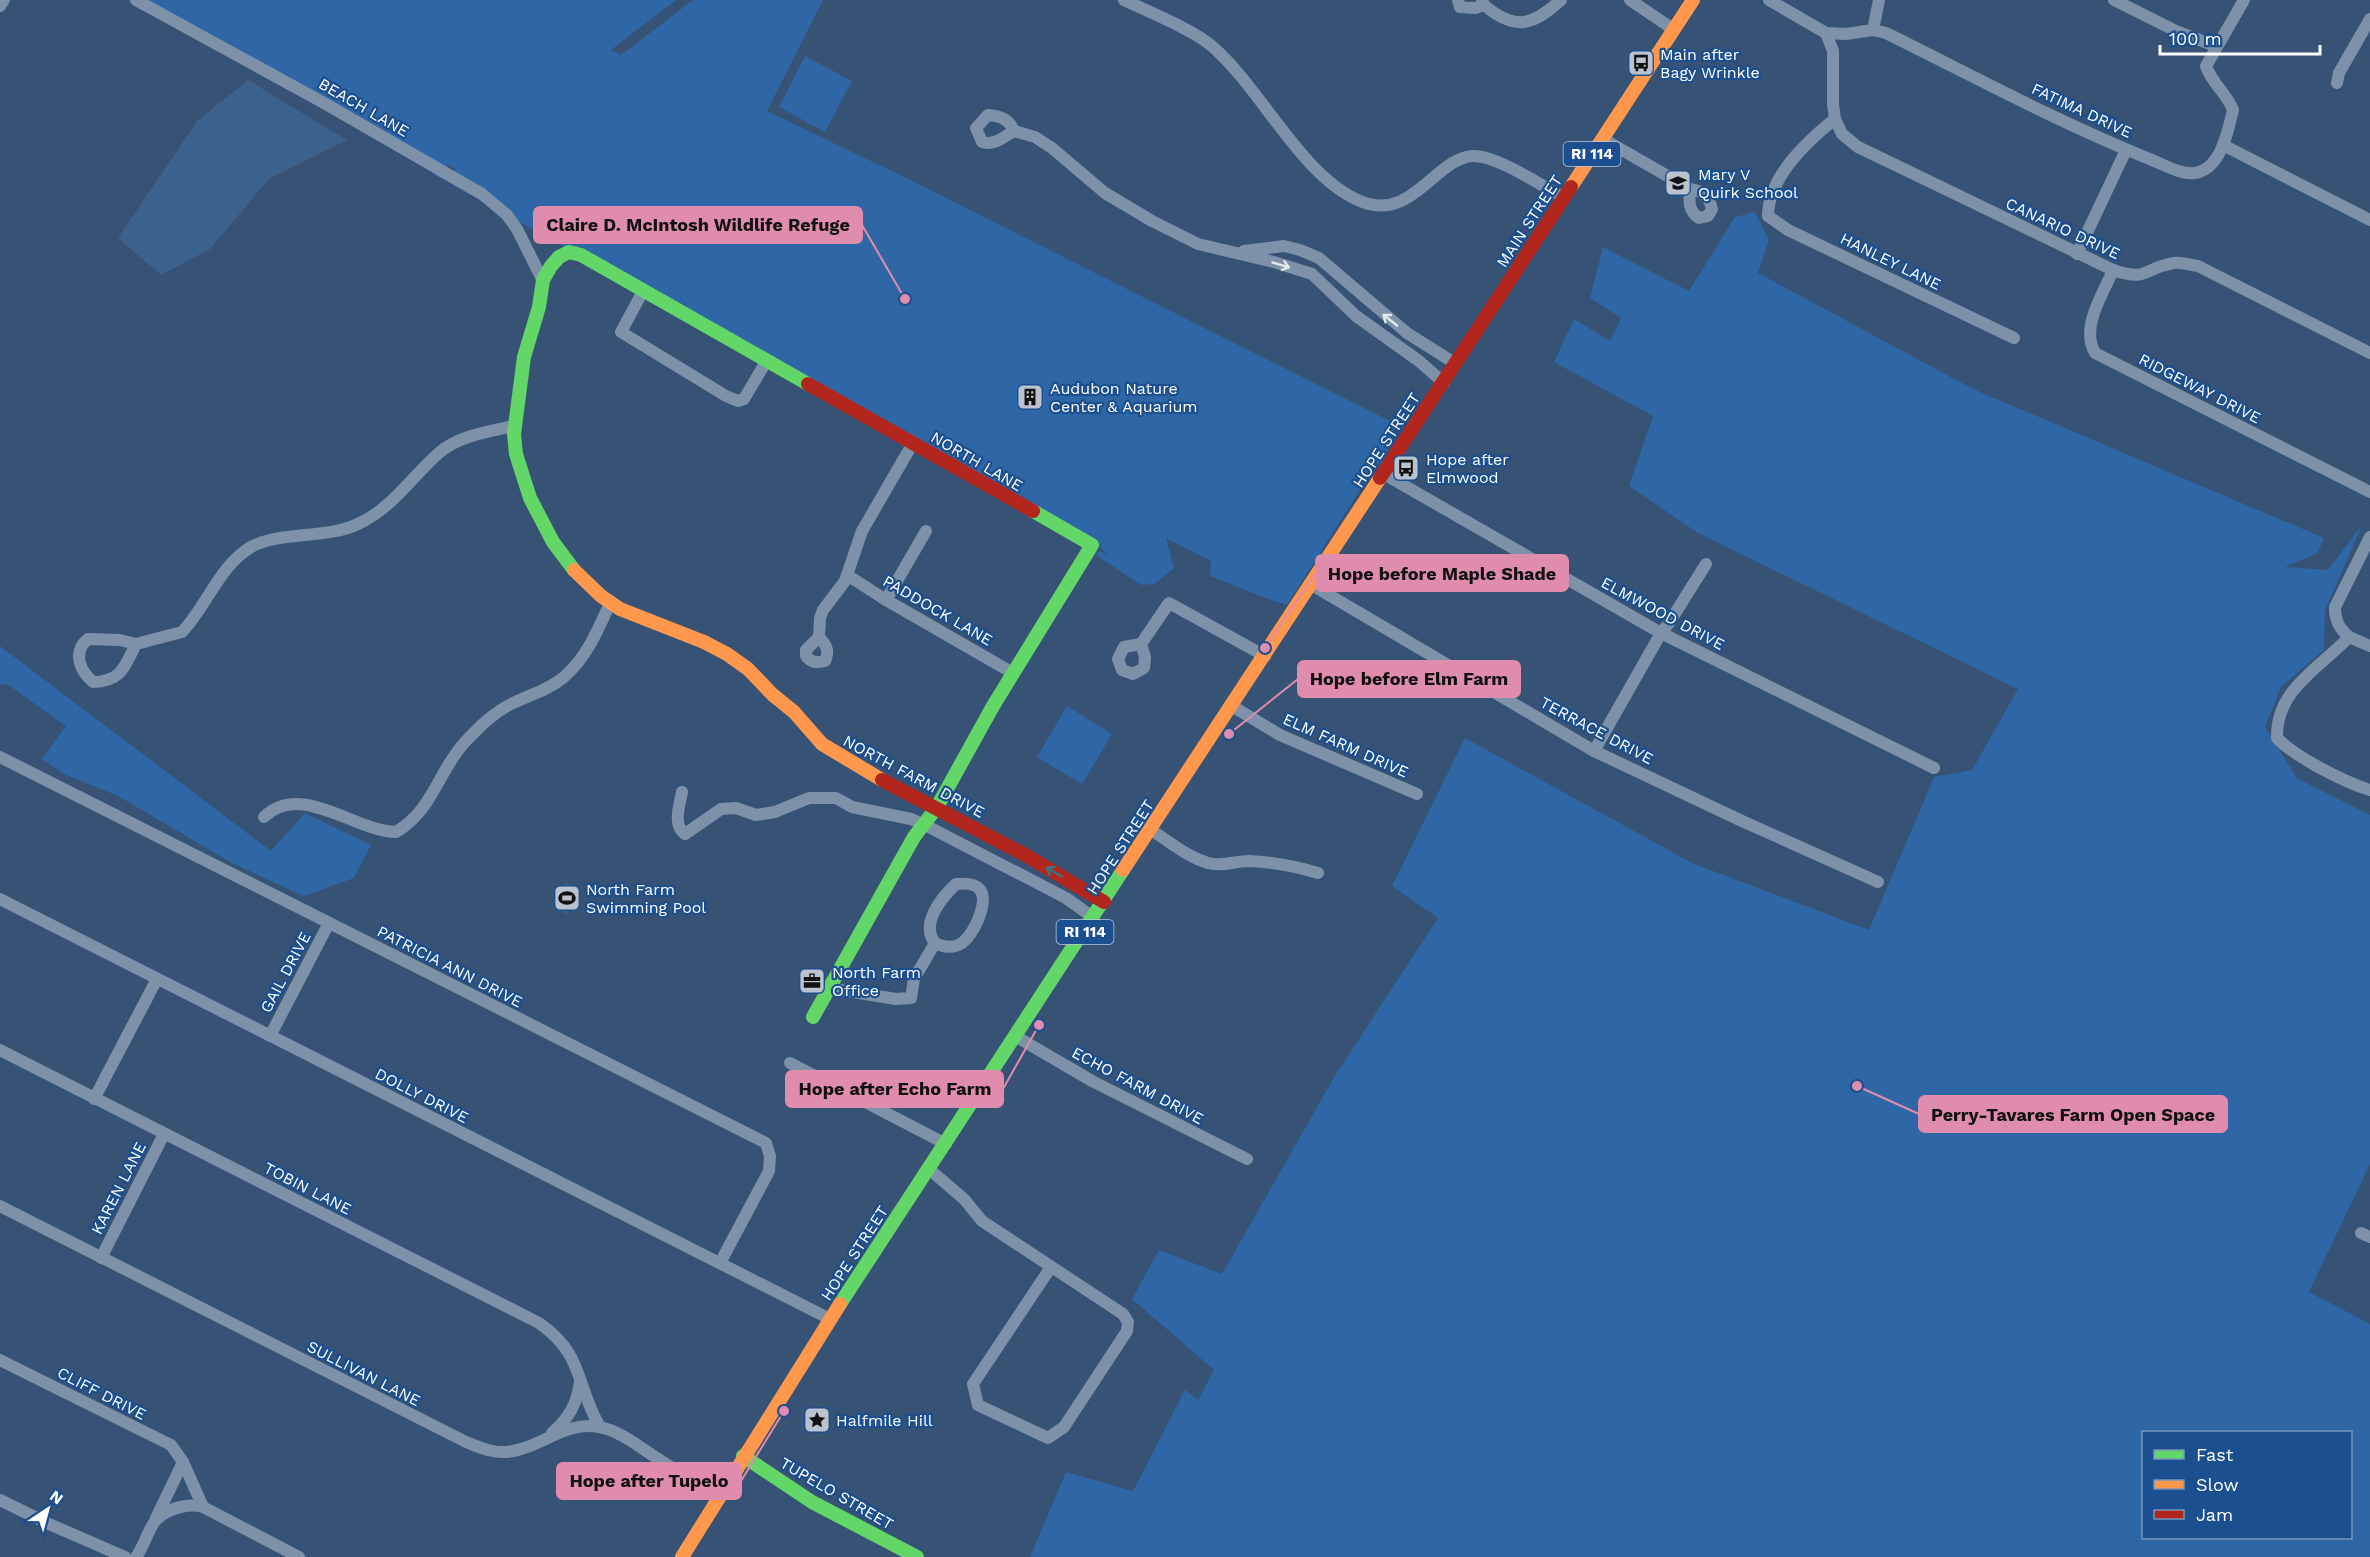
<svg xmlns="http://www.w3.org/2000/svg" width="2370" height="1557" font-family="'Work Sans',sans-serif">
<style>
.green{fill:#2f66a5;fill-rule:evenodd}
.water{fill:#3b618d}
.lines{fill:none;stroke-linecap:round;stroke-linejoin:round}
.street{stroke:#7d92a8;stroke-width:12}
.fast{stroke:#63d668;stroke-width:14}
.slow{stroke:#ff974d;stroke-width:14}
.jam{stroke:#b3261e;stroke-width:14}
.oneway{stroke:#e5e9ee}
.oneway2{stroke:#317883}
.labels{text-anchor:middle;stroke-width:4.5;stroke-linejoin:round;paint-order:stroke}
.shield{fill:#1b4f8f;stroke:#bbcadd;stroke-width:1.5}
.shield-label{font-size:15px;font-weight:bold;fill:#fff}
.poi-label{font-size:16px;fill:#fff;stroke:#1b4f8f;text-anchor:start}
.street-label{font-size:16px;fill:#fff;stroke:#1b4f8f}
.leader{fill:none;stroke:#e08cad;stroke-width:2}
.callout-dot{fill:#e08cad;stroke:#1b4f8f;stroke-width:2}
.callout{fill:#e08cad;stroke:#e08cad;stroke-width:2}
.callout-label{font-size:18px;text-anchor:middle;font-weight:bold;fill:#111}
</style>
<rect width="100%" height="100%" fill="#365274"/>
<g class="green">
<path d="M146,0H676L611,50L621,55L693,0H823L767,111L898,174L1390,421L1397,425C1388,438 1390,451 1381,464L1373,463L1366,473L1369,476L1287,605C1261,598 1236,585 1210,576L1211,561L1166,538L1174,568L1155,584L1141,585L1096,555L1099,551L1109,556L1099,546V543L433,174L456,170L448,165L439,172Z"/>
<path d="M805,56L852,81L825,132L779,107Z"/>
<path d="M1755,212L1769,240L1758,273L1973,389L2324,538L2318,553L2285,567L2328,570L2362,525L2325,611L2324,650L2281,687L2265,727L2297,778L2370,815V1164L2309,1292L2370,1324V1557H1030L1066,1472L1133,1491L1185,1390L1198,1400L1214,1370L1132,1299L1159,1250L1222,1274L1336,1074L1438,918L1392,886L1465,738L1692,863L1869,930L1934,777L1972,770L2018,689L1698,533L1629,486L1653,416L1554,362L1574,319L1610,341L1621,318L1590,298L1603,247L1689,291L1735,217ZM2144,1432H2350V1538H2144Z"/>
<path d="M0,646L271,851L305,813L371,845L354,878L304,896L234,864L118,796L64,774L42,759L66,726L7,684L0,685Z"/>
<path d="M1067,706L1112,734L1082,784L1037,757Z"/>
</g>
<g class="water">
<path d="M248,80L347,140L269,179L210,249L161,275L118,238L197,121Z"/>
<path d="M566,882L580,889L567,914L553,908Z"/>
</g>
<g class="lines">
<g class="street">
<path d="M136,0L324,103L482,194L507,215L517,229L542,279"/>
<path d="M1124,0C1149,12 1194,30 1213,47C1262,90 1302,177 1360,201C1412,223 1435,158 1473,156C1496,155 1542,186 1564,198"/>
<path d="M1458,0L1460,7L1476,8L1484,5L1482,0"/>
<path d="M1630,0L1673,29"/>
<path d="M1769,0L1826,33L1846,34L1873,30L1886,33C1973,76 2058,122 2147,158C2161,163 2180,175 2195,173C2221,169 2228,131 2233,110C2226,92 2212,84 2206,66L2244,0"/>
<path d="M2114,0L2178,32L2216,46"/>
<path d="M1484,5C1516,32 1533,25 1561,0"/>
<path d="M0,6L4,0"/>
<path d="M1873,30L1879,0"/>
<path d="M1826,33L1833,51V104L1835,119L1842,134L1858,147L2113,270C2149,282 2143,268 2174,263C2182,262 2190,265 2198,266L2370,353"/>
<path d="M2337,83L2339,73L2370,19"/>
<path d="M1835,119C1807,141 1768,178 1768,216L1788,230L2014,338"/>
<path d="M1014,131C1009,119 1000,116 988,115L976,128L982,142C994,146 1004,137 1014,131L1035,137L1052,148L1105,193L1152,221L1198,244L1274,262L1312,274L1356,316L1419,361L1444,383"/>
<path d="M1603,139L1690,189C1689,201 1688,211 1699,218L1708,216L1712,209C1709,196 1703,191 1690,189"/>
<path d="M2223,145L2370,220"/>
<path d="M1244,251L1284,246L1300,250L1319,258L1407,333L1456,364"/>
<path d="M2077,254L2126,150"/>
<path d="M2113,270C2103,295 2080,327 2095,353L2370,492"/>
<path d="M643,291L621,332L726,396L738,401L744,399L767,360"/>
<path d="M1384,474L1661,633L1934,768"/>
<path d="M847,575L886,600L1013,673"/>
<path d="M1312,585L1594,751L1742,821L1878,882"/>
<path d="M886,600L926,531"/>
<path d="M819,637L820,618L823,610L845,581L862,531L913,443"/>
<path d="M819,637C826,645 830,650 825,661C816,663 812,663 806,656V650Z"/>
<path d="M2349,637C2339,628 2335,621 2335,607L2370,537"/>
<path d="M136,644C125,666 121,682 93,682C80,671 72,652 88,639L120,640L136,644L182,632C207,606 219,566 251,547C280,531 327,539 358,524C393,508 412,476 440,452C461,435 488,432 513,426"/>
<path d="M1141,644L1145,657L1144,668L1133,674L1122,670L1118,659L1124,647L1141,644L1169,603L1265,656"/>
<path d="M2370,646L2349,637C2319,669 2276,689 2277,738C2295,757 2344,782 2370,790"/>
<path d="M1232,706L1280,735L1417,794"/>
<path d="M1594,751L1661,633L1669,623L1706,564"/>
<path d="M0,757L766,1143L770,1156L769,1171L720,1263"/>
<path d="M682,792C680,804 672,825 685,834L721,809L736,808L756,815L775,812L809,798H836L852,807L911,819L925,825L1066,898L1094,918"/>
<path d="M264,817C301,781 354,831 396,832C434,809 438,771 465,742C479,727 493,713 511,704C529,695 549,690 564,677C587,657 598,630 610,603"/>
<path d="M1151,830C1169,841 1187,857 1208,863C1223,867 1234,861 1249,861C1273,862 1295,866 1318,873"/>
<path d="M0,899L830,1319"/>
<path d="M828,988L896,999L911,998L914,979L935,943C920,924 941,898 956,884C986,881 987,897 978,920C969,940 958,954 935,943"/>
<path d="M270,1036L329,923"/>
<path d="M1015,1036L1092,1081L1247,1159"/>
<path d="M0,1050L539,1323C585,1355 575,1385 600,1427"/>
<path d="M790,1063L946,1144"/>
<path d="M94,1099L157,979"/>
<path d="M929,1169L964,1199L982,1221L1123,1314L1128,1322L1127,1331L1064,1427L1048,1438L978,1405L973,1384L1051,1267"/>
<path d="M0,1206L466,1442C479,1447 492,1453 506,1452C538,1450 565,1420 599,1427C617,1430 636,1444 652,1455C674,1469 696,1483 718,1497"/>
<path d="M2361,1233L2370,1237"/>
<path d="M101,1258L164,1134"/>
<path d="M0,1360L171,1445L183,1462L203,1507"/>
<path d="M552,1433C569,1418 577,1404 580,1382"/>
<path d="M0,1500L49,1524L125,1557"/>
<path d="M156,1518L183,1462"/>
<path d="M136,1557C144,1547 149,1526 157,1519C169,1508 188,1503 203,1507L299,1557"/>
</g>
<g class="fast">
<path d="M574,570L553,542L530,498L516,454L514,434L524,357L539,307L543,280L551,266L559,257L569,252L581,255L808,384"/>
<path d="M813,1017L914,837L937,807L993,706L1092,545L1033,511"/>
<path d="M840,1304L1123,870"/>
<path d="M743,1456L812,1502L917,1557"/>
</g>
<g class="slow">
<path d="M1571,187L1693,0"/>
<path d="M574,570L601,596L620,609L704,642L727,654L748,669L773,695L794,712L822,744L882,780"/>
<path d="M1123,870L1380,478"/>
<path d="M682,1557L840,1304"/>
</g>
<g class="jam">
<path d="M808,384L1033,511"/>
<path d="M1380,478L1571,187"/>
<path d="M882,780L1027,856L1104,902"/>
</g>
</g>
<defs><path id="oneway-shaft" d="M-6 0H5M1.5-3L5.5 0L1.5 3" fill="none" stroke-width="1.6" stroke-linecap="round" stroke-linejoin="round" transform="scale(1.5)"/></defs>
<g class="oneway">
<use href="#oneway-shaft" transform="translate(1281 265) rotate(17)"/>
<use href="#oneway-shaft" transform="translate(1390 320) rotate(-142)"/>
</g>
<use class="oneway2" href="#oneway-shaft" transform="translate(1054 872) rotate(-150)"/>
<defs>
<symbol id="bus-square" viewBox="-11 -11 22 22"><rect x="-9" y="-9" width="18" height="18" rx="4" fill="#b9c2ce" stroke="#1b4f8f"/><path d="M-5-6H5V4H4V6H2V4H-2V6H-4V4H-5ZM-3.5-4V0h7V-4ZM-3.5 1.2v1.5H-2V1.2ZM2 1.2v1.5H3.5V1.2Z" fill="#111"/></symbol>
<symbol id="school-square" viewBox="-11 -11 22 22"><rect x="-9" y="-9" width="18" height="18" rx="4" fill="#b9c2ce" stroke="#1b4f8f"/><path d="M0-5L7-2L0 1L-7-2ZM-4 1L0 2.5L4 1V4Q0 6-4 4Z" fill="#111"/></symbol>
<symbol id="building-square" viewBox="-11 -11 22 22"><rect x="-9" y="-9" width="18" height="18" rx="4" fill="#b9c2ce" stroke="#1b4f8f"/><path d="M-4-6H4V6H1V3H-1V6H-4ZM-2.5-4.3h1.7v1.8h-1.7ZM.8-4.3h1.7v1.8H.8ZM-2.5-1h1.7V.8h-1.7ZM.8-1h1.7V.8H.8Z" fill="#111"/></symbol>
<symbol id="stadium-square" viewBox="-11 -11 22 22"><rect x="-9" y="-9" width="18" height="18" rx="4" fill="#b9c2ce" stroke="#1b4f8f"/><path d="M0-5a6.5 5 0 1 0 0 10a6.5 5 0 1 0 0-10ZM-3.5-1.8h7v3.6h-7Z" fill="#111"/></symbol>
<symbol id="office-square" viewBox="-11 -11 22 22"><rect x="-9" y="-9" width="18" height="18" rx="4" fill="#b9c2ce" stroke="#1b4f8f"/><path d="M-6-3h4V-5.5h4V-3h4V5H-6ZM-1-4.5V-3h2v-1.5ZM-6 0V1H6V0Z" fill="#111"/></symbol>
<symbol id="sight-square" viewBox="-11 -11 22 22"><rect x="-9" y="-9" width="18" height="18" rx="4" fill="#b9c2ce" stroke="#1b4f8f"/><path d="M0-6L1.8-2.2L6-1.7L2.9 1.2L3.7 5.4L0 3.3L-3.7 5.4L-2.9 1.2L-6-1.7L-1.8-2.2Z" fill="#111"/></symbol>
</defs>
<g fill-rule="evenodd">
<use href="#bus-square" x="1626" y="48" width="30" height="30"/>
<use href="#school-square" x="1663" y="168" width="30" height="30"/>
<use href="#building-square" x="1015" y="382" width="30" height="30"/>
<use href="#bus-square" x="1391" y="453" width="30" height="30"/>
<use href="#stadium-square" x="552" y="883" width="30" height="30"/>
<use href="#office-square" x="797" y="966" width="30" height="30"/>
<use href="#sight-square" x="802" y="1405" width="30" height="30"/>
</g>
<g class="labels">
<g class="shield">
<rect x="1563.5" y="142" width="57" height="24" rx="4.5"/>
<rect x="1056.5" y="920" width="57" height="24" rx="4.5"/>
</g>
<g class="shield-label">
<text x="1592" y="159">RI 114</text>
<text x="1085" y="937">RI 114</text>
</g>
<g class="poi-label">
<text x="1660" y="60">Main after<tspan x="1660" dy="18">Bagy Wrinkle</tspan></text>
<text x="1698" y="180">Mary V<tspan x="1698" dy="18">Quirk School</tspan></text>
<text x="1050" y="394">Audubon Nature<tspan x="1050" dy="18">Center &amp; Aquarium</tspan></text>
<text x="1426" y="465">Hope after<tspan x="1426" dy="18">Elmwood</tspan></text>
<text x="586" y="895">North Farm<tspan x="586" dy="18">Swimming Pool</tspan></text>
<text x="832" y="978">North Farm<tspan x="832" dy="18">Office</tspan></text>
<text x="836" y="1426">Halfmile Hill</text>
</g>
<g class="street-label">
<text transform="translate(364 107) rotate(30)" y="6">BEACH LANE</text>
<text transform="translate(2082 110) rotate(25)" y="6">FATIMA DRIVE</text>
<text transform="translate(1529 221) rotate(-57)" y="6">MAIN STREET</text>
<text transform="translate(2063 228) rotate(25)" y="6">CANARIO DRIVE</text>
<text transform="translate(1891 261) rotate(26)" y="6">HANLEY LANE</text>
<text transform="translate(2200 388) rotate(27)" y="6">RIDGEWAY DRIVE</text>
<text transform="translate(1386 440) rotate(-57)" y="6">HOPE STREET</text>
<text transform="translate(977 461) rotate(30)" y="6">NORTH LANE</text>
<text transform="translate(938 610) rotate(30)" y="6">PADDOCK LANE</text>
<text transform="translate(1663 613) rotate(28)" y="6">ELMWOOD DRIVE</text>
<text transform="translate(1597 730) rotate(28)" y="6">TERRACE DRIVE</text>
<text transform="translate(1346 745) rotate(24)" y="6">ELM FARM DRIVE</text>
<text transform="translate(914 776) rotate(28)" y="6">NORTH FARM DRIVE</text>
<text transform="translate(1120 847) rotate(-57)" y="6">HOPE STREET</text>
<text transform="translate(450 966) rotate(27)" y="6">PATRICIA ANN DRIVE</text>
<text transform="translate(285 972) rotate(-62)" y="6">GAIL DRIVE</text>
<text transform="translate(1138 1085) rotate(28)" y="6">ECHO FARM DRIVE</text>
<text transform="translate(422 1095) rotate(27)" y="6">DOLLY DRIVE</text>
<text transform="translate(118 1188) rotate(-63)" y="6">KAREN LANE</text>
<text transform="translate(308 1188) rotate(27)" y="6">TOBIN LANE</text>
<text transform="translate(854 1253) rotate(-57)" y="6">HOPE STREET</text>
<text transform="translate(364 1373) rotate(27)" y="6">SULLIVAN LANE</text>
<text transform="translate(102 1393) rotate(27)" y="6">CLIFF DRIVE</text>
<text transform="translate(837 1493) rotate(30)" y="6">TUPELO STREET</text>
</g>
</g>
<path class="leader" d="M905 299L862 225M1265 648L1316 573M1229 734L1298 679M1039 1025L1003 1089M1857 1086L1919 1114M784 1411L741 1481"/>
<g class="callout-dot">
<circle cx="905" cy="299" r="6"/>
<circle cx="1265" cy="648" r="6"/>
<circle cx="1229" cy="734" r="6"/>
<circle cx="1039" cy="1025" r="6"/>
<circle cx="1857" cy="1086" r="6"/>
<circle cx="784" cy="1411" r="6"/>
</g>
<g class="callout">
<rect x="534" y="207" width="328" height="36" rx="6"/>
<rect x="1316" y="555" width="252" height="36" rx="6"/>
<rect x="1298" y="661" width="222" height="36" rx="6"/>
<rect x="786" y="1071" width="217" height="36" rx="6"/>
<rect x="1919" y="1096" width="308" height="36" rx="6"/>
<rect x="557" y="1463" width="184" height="36" rx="6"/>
</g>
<g class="callout-label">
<text x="698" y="231">Claire D. McIntosh Wildlife Refuge</text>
<text x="1442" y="580">Hope before Maple Shade</text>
<text x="1409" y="685">Hope before Elm Farm</text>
<text x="895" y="1095">Hope after Echo Farm</text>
<text x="2073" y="1121">Perry-Tavares Farm Open Space</text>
<text x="649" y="1487">Hope after Tupelo</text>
</g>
<rect x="2142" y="1431" width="210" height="108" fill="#1b4f8f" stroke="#7695bc" stroke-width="1.5"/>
<rect x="2154" y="1450" width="30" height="9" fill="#63d668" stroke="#7695bc" stroke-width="1.5"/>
<text x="2196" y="1461" font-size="18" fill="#ffffff">Fast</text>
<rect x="2154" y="1480" width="30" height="9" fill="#ff974d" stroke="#7695bc" stroke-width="1.5"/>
<text x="2196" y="1491" font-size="18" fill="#ffffff">Slow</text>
<rect x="2154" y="1510" width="30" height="9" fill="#b3261e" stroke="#7695bc" stroke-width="1.5"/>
<text x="2196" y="1521" font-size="18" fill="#ffffff">Jam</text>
<g transform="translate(48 1509) rotate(36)" stroke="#1b4f8f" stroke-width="4.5" paint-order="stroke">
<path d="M0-4.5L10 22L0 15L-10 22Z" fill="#ffffff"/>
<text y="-9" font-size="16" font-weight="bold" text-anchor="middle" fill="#ffffff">N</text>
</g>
<path d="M2160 45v9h160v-9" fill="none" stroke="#ffffff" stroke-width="3"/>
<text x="2169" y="45" font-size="18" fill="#ffffff" stroke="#1b4f8f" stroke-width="4.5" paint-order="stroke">100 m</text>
</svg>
